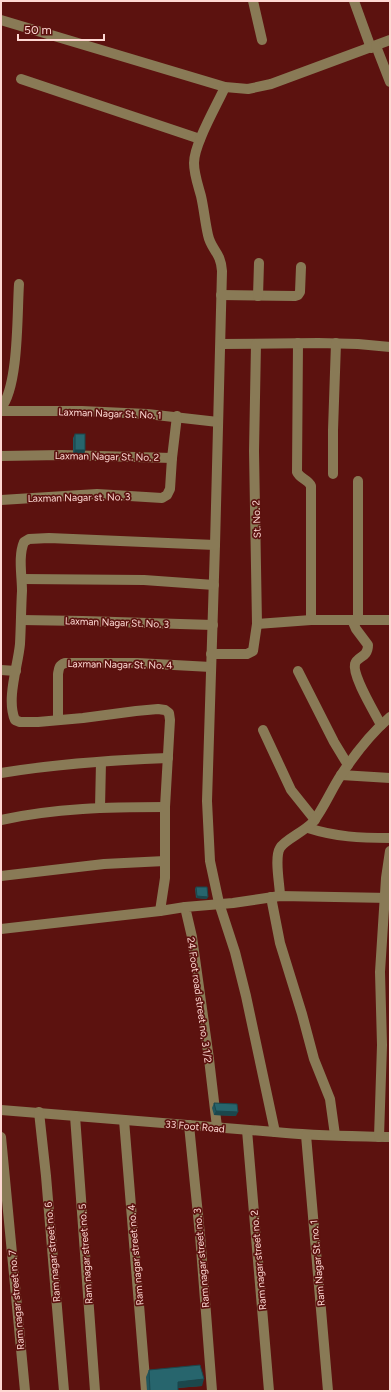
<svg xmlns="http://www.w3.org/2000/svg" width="391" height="1392" font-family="Figtree,sans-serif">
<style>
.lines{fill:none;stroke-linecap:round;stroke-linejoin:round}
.minor{stroke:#897a56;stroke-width:10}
.wall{fill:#22575e}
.shaded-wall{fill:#1b474c}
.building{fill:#27656d;stroke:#1b474c}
.labels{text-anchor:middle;stroke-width:3.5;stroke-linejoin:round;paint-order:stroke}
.street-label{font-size:10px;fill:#fed8d3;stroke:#5c120f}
</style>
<rect width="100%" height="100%" fill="#5c120f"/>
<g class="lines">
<g class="minor">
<path d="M253,1L262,40"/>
<path d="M354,1L371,48"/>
<path d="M1,20L225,87L248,89L271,84L390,40"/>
<path d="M376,46L390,82"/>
<path d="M21,79L200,139"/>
<path d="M225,87C217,105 194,144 194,163C194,174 198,185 201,196C204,209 205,222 208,235C211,250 221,252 222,271L215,545L207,801L210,861L219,903L235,952L246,996L275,1132"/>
<path d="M221,295L295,296L298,295L300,292L301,267"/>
<path d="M258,296L259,263"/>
<path d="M298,343L297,472C300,479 308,479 311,486V620"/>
<path d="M221,344L318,343L358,344L390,347"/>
<path d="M1,408C19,386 17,313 19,284"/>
<path d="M1,411H82L147,414L218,422"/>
<path d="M1,456L62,455L172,458L177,416"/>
<path d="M333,474V430L336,343"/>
<path d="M358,481V620"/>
<path d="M1,500L97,494L162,498L167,495L170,489L172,458"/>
<path d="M22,579L144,580L214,585"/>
<path d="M21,620L83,621L213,625"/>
<path d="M352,620L356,629L368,645C368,658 357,656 355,664C352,676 375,713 381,725"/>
<path d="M257,624L311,620H390"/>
<path d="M211,654H247L253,651L257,624L254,451L256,344"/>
<path d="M1,670L16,671"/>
<path d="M298,671L334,742L348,765"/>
<path d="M58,720V674C59,668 59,665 65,663H137L211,667"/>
<path d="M263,730L291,790L315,820"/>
<path d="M1,773C56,764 112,760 168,758"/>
<path d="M341,775L390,778"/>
<path d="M100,808L101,762"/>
<path d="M1,820C55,808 110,807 165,807"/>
<path d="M308,828C336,837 360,838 390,838"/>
<path d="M1,876L104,864L165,861"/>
<path d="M280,896C280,885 274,858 280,848C284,840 304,832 313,822C324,808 331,790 341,775C355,754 371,733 390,717"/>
<path d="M271,897L280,943L302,1014L314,1059L330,1099L335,1135"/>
<path d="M185,907L160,911L165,878V807L170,720L169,713L165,710L158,709L136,711L83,718L38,722H20L15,720C6,699 18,666 20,644C21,626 21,608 22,591C22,576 18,556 24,542L29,539L49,538L215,545"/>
<path d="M1,929L160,911"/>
<path d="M1,1110L275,1132C313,1136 352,1136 390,1137"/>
<path d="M39,1112L46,1176L64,1391"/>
<path d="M75,1116L95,1391"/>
<path d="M124,1120L146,1391"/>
<path d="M189,1125L200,1235L212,1391"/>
<path d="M217,1127L209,1059L192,937L185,907L233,903L280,896L390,898"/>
<path d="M247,1130L269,1391"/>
<path d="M306,1135L328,1391"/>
<path d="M1,1137L25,1391"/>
<path d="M379,1137L382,1045L380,972L386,878L390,851"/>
</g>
</g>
<g class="wall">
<path d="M75,434L85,450L84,455H73V438Z"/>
<path d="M196,887L207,899L196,898L195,889Z"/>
<path d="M214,1103L236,1116L214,1115L212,1108Z"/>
<path d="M149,1370L202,1386L178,1388V1391H147L146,1377Z"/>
</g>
<g class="shaded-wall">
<path d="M75,450H85L84,455H73Z"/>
<path d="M197,896L208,897L207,899L196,898Z"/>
<path d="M216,1111L238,1112L236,1116L214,1115Z"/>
<path d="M204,1379L202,1386L175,1388L178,1382Z"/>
</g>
<g class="building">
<rect x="75" y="434" width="10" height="16"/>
<path d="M196,887H207L208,897L197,896Z"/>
<path d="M214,1103L237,1104L238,1112L216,1111Z"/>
<path d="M200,1365L204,1379L178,1382V1391H150L149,1370Z"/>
</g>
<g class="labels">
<g class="street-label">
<text transform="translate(110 413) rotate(2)" y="4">Laxman Nagar St. No. 1</text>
<text transform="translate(107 456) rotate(1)" y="4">Laxman Nagar St. No. 2</text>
<text transform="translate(79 497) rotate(-1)" y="4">Laxman Nagar st. No. 3</text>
<text transform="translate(256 519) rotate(-92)" y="4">St. No. 2</text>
<text transform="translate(117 622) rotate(2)" y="4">Laxman Nagar St. No. 3</text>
<text transform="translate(120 664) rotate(1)" y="4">Laxman Nagar St. No. 4</text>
<text transform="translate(200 1000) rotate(82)" y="4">24 Foot road street no, 3 1/2</text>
<text transform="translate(195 1126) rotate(5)" y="4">33 Foot Road</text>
<text transform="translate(52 1252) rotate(-95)" y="4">Ram nagar street no. 6</text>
<text transform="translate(85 1254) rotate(-94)" y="4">Ram nagar street no. 5</text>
<text transform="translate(135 1255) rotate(-95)" y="4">Ram nagar street no. 4</text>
<text transform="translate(201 1258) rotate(-95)" y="4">Ram nagar street no. 3</text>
<text transform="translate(258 1260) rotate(-95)" y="4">Ram nagar street no. 2</text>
<text transform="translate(317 1263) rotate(-95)" y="4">Ram Nagar St. no. 1</text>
<text transform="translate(16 1300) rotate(-95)" y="4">Ram nagar street no. 7</text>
</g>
</g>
<rect width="391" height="1392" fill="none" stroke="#fed8d3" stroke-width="4"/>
<path d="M18 34v6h86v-6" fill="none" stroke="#fed8d3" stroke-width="2"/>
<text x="24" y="34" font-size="12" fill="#fed8d3" stroke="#5c120f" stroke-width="3" paint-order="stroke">50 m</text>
</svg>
